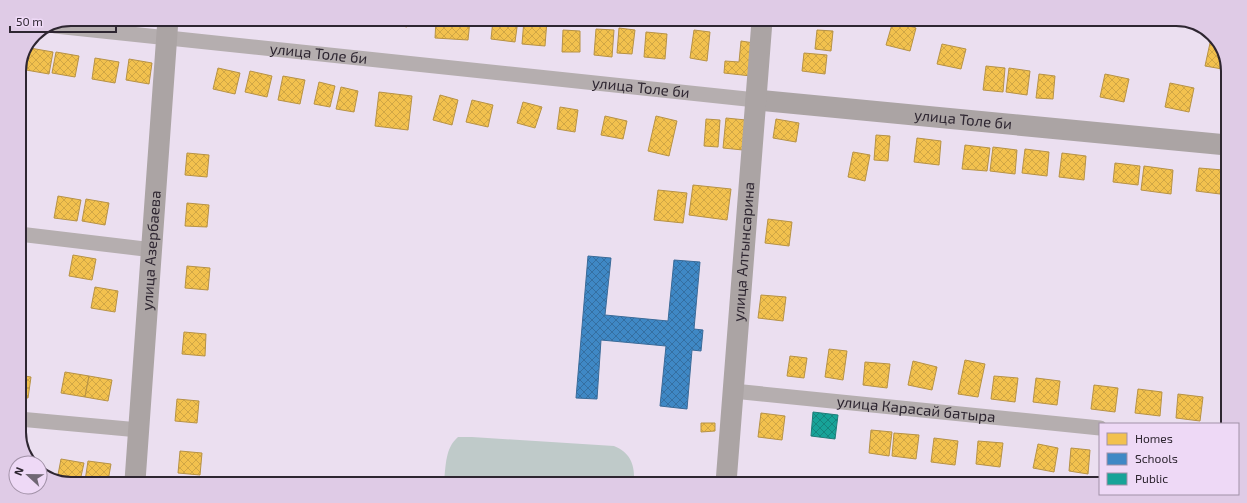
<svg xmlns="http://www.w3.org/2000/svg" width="1247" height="503" font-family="'Exo 2',sans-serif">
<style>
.park{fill:#bfcac9}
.homes{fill:url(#homes-cross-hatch);stroke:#b79245}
.schools{fill:url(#schools-cross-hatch);stroke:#3a6b99}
.public{fill:url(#public-cross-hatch);stroke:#1e7e79}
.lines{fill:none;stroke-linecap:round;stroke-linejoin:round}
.street{stroke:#b5aeaf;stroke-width:15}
.secondary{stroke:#aba4a4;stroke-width:21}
.labels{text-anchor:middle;stroke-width:4;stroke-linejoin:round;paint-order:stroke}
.street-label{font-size:15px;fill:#2e2631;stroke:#eed9f6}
.rim{fill:none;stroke:#2e2631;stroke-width:2}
</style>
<defs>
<pattern id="homes-cross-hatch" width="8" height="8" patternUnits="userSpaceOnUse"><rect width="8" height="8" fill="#f2c14e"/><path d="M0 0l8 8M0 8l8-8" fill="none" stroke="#d0a645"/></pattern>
<pattern id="schools-cross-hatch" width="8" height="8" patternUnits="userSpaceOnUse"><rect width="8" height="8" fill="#3f88c5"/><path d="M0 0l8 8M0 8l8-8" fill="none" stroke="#356fa1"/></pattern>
<pattern id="public-cross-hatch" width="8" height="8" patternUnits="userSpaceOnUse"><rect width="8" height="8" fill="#17a398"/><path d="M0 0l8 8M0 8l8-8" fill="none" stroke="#15857d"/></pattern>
</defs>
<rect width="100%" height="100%" fill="#ebdff0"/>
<path class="park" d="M458,437H472L614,446C631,453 635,465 634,483L444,482C446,466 445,448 458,437Z"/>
<g class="homes">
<path d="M342,20H358V23L342,22Z"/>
<path d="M378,20H409L407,27L377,21Z"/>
<path d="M436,20H470L468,40L435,38Z"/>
<path d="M493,20H518L515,42L491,39Z"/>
<path d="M524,20H547L545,46L522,44Z"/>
<path d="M893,21L916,28L910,51L886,45Z"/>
<path d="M619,28L635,30L632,54L617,53Z"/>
<path d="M596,29L614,30L612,57L594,55Z"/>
<path d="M563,30L580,31V52H562Z"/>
<path d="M694,30L710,32L707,61L690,58Z"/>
<path d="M817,30L833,31L831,51L815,49Z"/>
<path d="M646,32L667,34L665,59L644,57Z"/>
<path d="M741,41L754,43L751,76L724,73L725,61L739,62Z"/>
<path d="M1210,43L1219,44L1228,70L1205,66Z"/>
<path d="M942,44L966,49L961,69L937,64Z"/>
<path d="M30,48L53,52L49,74L26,70Z"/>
<path d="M56,52L79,56L75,77L52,73Z"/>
<path d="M804,53L827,55L825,74L802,71Z"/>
<path d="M95,58L119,62L115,83L92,79Z"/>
<path d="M129,59L152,63L149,84L126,80Z"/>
<path d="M986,66L1005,68L1003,92L983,90Z"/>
<path d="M218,68L240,73L235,94L213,89Z"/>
<path d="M1009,68L1030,71L1027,95L1006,92Z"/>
<path d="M250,71L272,76L267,97L245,92Z"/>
<path d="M1039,74L1055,76L1053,99L1036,98Z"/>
<path d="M1105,74L1129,79L1124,102L1100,97Z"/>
<path d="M283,76L305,80L300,104L278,100Z"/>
<path d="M319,82L335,86L330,107L314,104Z"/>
<path d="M1170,83L1194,88L1189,112L1165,107Z"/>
<path d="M341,87L358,91L354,112L336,109Z"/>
<path d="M379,92L412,96L408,130L375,126Z"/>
<path d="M440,95L458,100L452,125L433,120Z"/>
<path d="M472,100L493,105L488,127L466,122Z"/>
<path d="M523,102L542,107L535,128L517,123Z"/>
<path d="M560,107L578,110L575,132L557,129Z"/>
<path d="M605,116L627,121L623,139L601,135Z"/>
<path d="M656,116L677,121L669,156L648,151Z"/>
<path d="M726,118L746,120L743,150L723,148Z"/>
<path d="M706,119L720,120L718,147L704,146Z"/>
<path d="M776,119L799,123L796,142L773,138Z"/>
<path d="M876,135L890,136L888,161L874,160Z"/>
<path d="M917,138L941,141L939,165L914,162Z"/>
<path d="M965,145L990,148L987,171L962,169Z"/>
<path d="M993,147L1017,150L1015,174L990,171Z"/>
<path d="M1025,149L1049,152L1047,176L1022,173Z"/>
<path d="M853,152L870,155L865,181L848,177Z"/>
<path d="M187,153L209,155L207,177L185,175Z"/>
<path d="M1062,153L1086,156L1084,180L1059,177Z"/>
<path d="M1115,163L1140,166L1138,185L1113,182Z"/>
<path d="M1144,166L1173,170L1171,194L1141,190Z"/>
<path d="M1199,168L1223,170L1220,194L1196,191Z"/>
<path d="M693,185L731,189L727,220L689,215Z"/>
<path d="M658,190L687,193L683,223L654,220Z"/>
<path d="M58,196L81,200L77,221L54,218Z"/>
<path d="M86,199L109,203L105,225L82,221Z"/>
<path d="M187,203L209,205L207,227L185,226Z"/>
<path d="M768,219L792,222L789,246L765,243Z"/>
<path d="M73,255L96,259L92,280L69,276Z"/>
<path d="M187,266L210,268L208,290L185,288Z"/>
<path d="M95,287L118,291L115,312L91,308Z"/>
<path d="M761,295L786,297L783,321L758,318Z"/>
<path d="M184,332L206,334L205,356L182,354Z"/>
<path d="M829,349L847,351L843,380L825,377Z"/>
<path d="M790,356L807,358L804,378L787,376Z"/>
<path d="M965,360L985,364L978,397L958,394Z"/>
<path d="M913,361L937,367L932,390L908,385Z"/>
<path d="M865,362L890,364L887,388L863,385Z"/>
<path d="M65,372L89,376L85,397L61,393Z"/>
<path d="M19,375L31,377L28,398L19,397Z"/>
<path d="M89,376L112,380L108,401L85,397Z"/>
<path d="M994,376L1018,378L1015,402L991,399Z"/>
<path d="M1036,378L1060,381L1057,405L1033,402Z"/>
<path d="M1094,385L1118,388L1115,412L1091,409Z"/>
<path d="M1138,389L1162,392L1160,416L1135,413Z"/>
<path d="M1178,394L1203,397L1200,421L1176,418Z"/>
<path d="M177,399L199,401L197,423L175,421Z"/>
<path d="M761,413L785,416L782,440L758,437Z"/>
<path d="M701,423H715V431L701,432Z"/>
<path d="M871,430L892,432L889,456L869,453Z"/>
<path d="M894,433L919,435L916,459L892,456Z"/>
<path d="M934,438L958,441L955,465L931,462Z"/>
<path d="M978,441L1003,443L1000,467L976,464Z"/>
<path d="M1038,444L1058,448L1054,472L1033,468Z"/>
<path d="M1071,448L1090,450L1088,474L1069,471Z"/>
<path d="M180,451L202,453L200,475L178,473Z"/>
<path d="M61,459L84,463L80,481L57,480Z"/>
<path d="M88,461L111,464L108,481H85Z"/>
</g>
<path class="schools" d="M588,256L611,258L605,315L668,321L674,260L700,262L694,329L703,330L701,351L692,350L687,409L660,406L666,346L601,340L597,399L576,398Z"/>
<path class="public" d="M813,412L838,415L835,439L811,436Z"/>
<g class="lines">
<g class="street">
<path id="s1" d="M55,26L756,100"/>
<path d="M19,234L153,250"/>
<path id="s2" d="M733,391L1100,428"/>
<path d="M19,419L139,430"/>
</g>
<g class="secondary">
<path id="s3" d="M756,100L1227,145"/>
<path id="s4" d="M135,481L168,19"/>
<path id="s5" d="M726,483L762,21"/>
</g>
</g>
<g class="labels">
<g class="street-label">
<text dy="5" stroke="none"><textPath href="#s1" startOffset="265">улица Толе би</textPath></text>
<text dy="5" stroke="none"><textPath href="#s1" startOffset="589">улица Толе би</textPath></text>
<text dy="5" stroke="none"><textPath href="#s3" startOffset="208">улица Толе би</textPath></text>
<text dy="5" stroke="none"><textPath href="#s4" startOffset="231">улица Азербаева</textPath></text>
<text dy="5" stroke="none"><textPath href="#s5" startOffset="232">улица Алтынсарина</textPath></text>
<text dy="5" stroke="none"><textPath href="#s2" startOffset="184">улица Карасай батыра</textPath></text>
</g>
</g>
<path d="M0 0H1247V503H0ZM71 26H1176A45 45 0 0 1 1221 71V432A45 45 0 0 1 1176 477H71A45 45 0 0 1 26 432V71A45 45 0 0 1 71 26Z" fill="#dfcbe6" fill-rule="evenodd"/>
<path class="rim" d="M71 26H1176A45 45 0 0 1 1221 71V432A45 45 0 0 1 1176 477H71A45 45 0 0 1 26 432V71A45 45 0 0 1 71 26Z"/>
<rect x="1099" y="423" width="140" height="72" fill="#eed9f6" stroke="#a191a7"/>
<rect x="1107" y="433" width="20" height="12" fill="#f2c14e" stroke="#a191a7"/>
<text x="1135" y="443" font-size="12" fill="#2e2631">Homes</text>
<rect x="1107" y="453" width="20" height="12" fill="#3f88c5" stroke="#a191a7"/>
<text x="1135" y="463" font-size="12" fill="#2e2631">Schools</text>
<rect x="1107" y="473" width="20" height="12" fill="#17a398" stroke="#a191a7"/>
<text x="1135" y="483" font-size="12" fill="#2e2631">Public</text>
<g transform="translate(28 475) rotate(292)"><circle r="19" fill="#eed9f6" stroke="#a191a7"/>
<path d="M0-3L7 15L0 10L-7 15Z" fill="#706774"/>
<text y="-6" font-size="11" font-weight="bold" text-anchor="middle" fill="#2e2631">N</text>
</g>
<path d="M10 26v6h106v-6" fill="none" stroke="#2e2631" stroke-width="2"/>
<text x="16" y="26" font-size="12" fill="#2e2631" stroke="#eed9f6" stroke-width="3" paint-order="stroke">50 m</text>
</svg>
